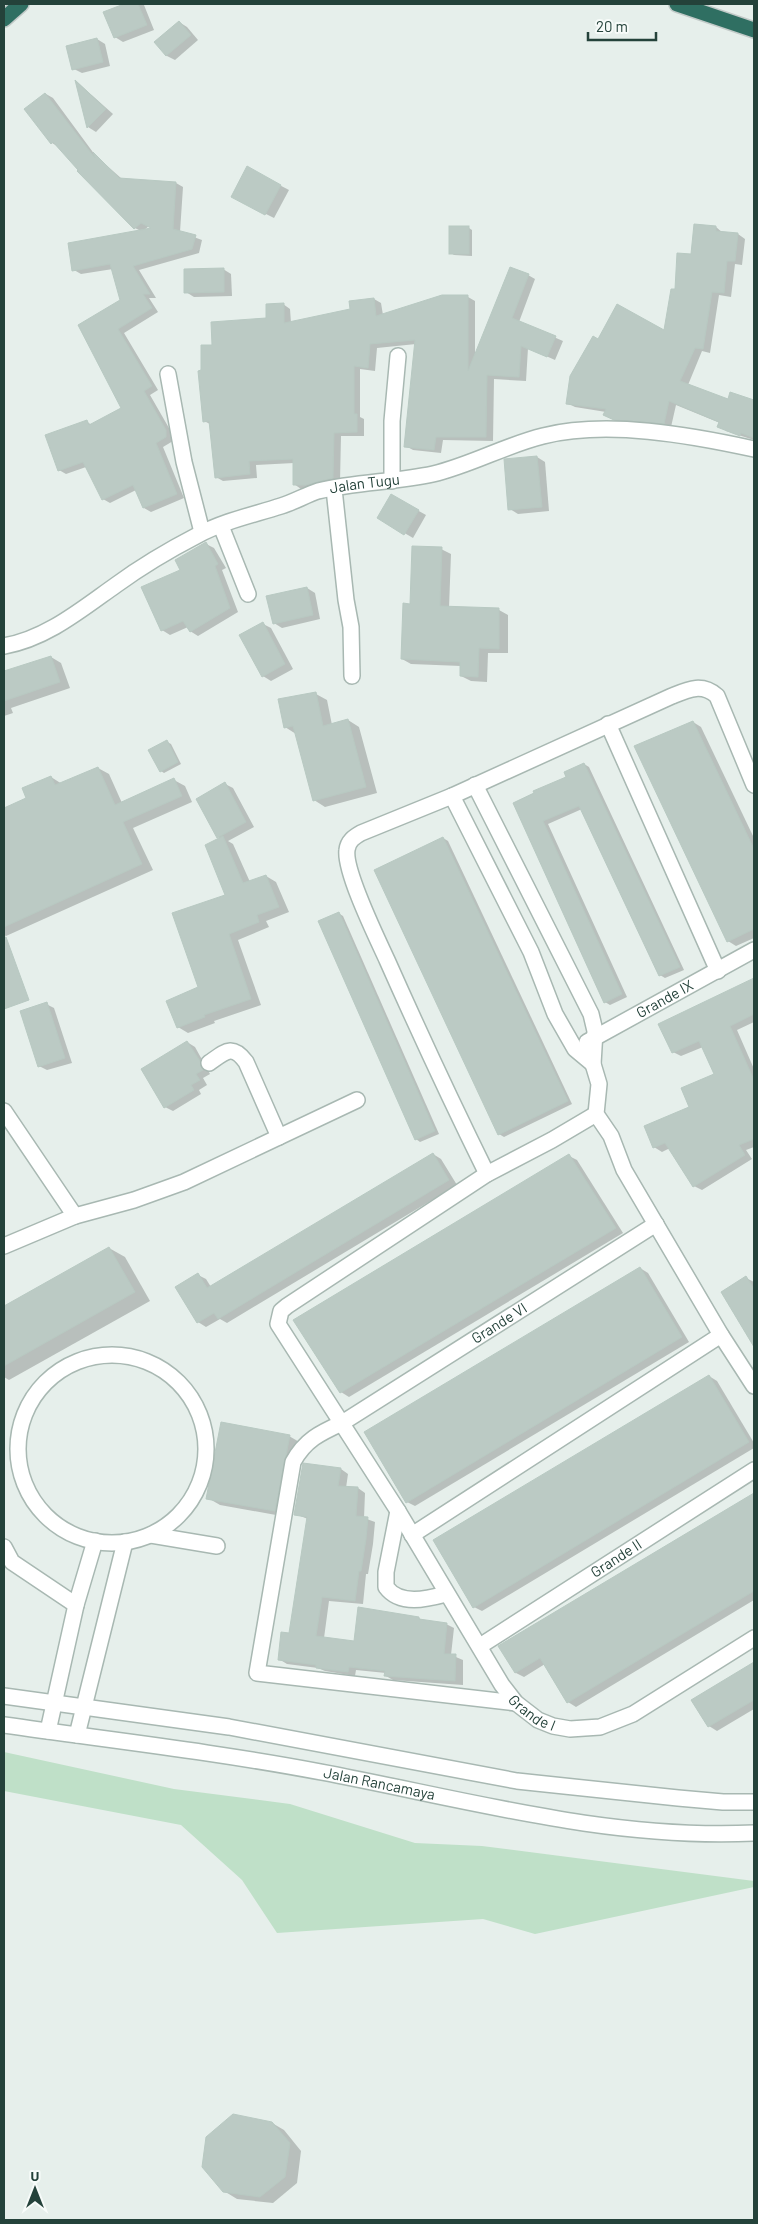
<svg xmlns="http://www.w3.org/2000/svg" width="758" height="2224" font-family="Barlow,sans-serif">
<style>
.green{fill:#bfe0c8}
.shadow{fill:#0003;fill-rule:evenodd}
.building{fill:#bbcac4;stroke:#b8c9c2}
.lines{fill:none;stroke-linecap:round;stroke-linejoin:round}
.minor-casing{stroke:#a8b8b2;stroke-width:18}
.highway-casing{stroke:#c2cac8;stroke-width:18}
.minor{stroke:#fff;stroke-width:15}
.highway{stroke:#2f6f62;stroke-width:15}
.labels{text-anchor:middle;stroke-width:4.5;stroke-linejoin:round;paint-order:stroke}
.street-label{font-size:15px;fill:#24423a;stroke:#f7fbf9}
</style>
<rect width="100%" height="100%" fill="#e6efeb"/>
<path class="green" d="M4,1752L174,1789L290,1804L415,1843L482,1846L754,1881V1887L535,1934L483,1919L277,1933L242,1880L181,1825L4,1791Z"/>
<g class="shadow">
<path d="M127,4L144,5L154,30L123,42L115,37L105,12Z"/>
<path d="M179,22L187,27L198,40L175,60L167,56L155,42Z"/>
<path d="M97,39L105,44L110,66L82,73L74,69Z"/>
<path d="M77,82L113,114L96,132L88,127Z"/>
<path d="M46,94L53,98L95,155L122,179L176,183L183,187L180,232L202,240L199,253L139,270L156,298H149L158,312L124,333L158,390L150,395L173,435V441L163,447L184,498L151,512L144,508L136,490L110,503L103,499L86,467L66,474L59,470L87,422L92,425L123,409L80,326L122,301L113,269L81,274L74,270L141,231L135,228L59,147L52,143ZM149,226L154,229L143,231Z"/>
<path d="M247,168L289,190L274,218L240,201Z"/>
<path d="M716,227L723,233L738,234L745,239L742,265L735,264L731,297L719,295L710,353L702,351L688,385L728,401L731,394L754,403V440L726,431L720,423L676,405L671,427L623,424L612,419L606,412L575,407L567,403L598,341L665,332L676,291L692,255Z"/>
<path d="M469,228L472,230V256L454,255L451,253Z"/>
<path d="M223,269L231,274L232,296L194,297L186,292Z"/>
<path d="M528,275L535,279L519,322L563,341L555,360L528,348L526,381L494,379L493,441L443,440L441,453L413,450L406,446L416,344L377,348L375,371L360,369V417L364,419V436H341L340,482L314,489H301L294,484V463L256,465L257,478L223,481L216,477L210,424L204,421L202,371L214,346L268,319L283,304L290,309L291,323L351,310L374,299L381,303L383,315L468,297L475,301V357Z"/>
<path d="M537,457L545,462L549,511L518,514L510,509Z"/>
<path d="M392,496L426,515L413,538L379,518Z"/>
<path d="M206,544L214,548L226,568L222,570L238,612L198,636L190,631L188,627L170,635L162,630L182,570Z"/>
<path d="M441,549L451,554L449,608L499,610L508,615V653H488L487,682L471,681L461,676V666L411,664L402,659L411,605Z"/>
<path d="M307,588L315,593L320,619L282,628L274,623Z"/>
<path d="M263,624L271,628L293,669L271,681L263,676Z"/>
<path d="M51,657L61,663L70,688L11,708L13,713L4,716V673Z"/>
<path d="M316,694L327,700L332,725L348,720L359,727L377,793L325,807L314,800L296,734L285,727Z"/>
<path d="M693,722L701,727L754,838V938L736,946L728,941Z"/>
<path d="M167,742L171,744L181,764L164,773L161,771Z"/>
<path d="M584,764L589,767L684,970L665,978L660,975L582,809L548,824L627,997L610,1005L605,1002L514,803L567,777Z"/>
<path d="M98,768L109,774L122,803L174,780L185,786L192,802L133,828L153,870L6,936L4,935V809L28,798L51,777L62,784Z"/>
<path d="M225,784L233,788L254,827L228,841L233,844L250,882L266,876L276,882L289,912L266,921L269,927L238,940L261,1005L214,1021L215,1023L188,1033L178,1027L200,988L227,896L221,839L218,837Z"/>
<path d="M443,838L448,841L572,1104L504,1137L499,1134Z"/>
<path d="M338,913L343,916L439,1134L420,1142L416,1139Z"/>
<path d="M754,980V1022L737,1030L754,1069V1147L746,1150L752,1159L702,1190L694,1186L670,1148L662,1152L654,1147L690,1107L715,1075L703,1047L681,1056L673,1052L660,1025Z"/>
<path d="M46,1004L54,1008L72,1063L47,1070L39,1066Z"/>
<path d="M187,1042L195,1047L210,1074L203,1078L207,1085L199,1090L201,1094L173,1111L165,1107Z"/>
<path d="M433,1154L441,1159L457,1185L227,1323L220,1319L206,1327L198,1322V1275L206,1279L211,1287Z"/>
<path d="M569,1156L577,1160L623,1233L349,1397L341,1392Z"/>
<path d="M109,1248L125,1257L150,1301L9,1380L4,1377V1308Z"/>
<path d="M640,1268L648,1273L689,1342L415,1506L407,1502Z"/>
<path d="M746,1278L754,1282V1344L722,1292Z"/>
<path d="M709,1376L717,1381L754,1443V1448L482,1611L474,1607Z"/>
<path d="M289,1436L301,1443L287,1517L220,1505L208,1498Z"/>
<path d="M304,1464L341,1469L348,1474L346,1488H358L365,1493L364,1518L375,1522L373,1544L368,1574H366L363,1604L329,1601L324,1638L355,1642L419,1618L423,1621L446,1624L454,1628L451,1655L463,1660V1685L393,1680L386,1676V1673L356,1670L355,1676L325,1671L318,1668L287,1664L279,1659L290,1634L308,1519L295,1514Z"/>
<path d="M754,1494V1600L576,1707L568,1702L545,1664L524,1677L516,1673L500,1647Z"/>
<path d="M754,1664V1709L717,1731L709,1726L693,1701Z"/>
<path d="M272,2123L284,2130L301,2151L297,2183L273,2203L237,2199L224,2191Z"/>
</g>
<g class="building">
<path d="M124,4H138L147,25L114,38L103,12Z"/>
<path d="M179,21L191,35L166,56L154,42Z"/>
<path d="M97,38L103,62L72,70L66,46Z"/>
<path d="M75,80L106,109L87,128Z"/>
<path d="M45,93L95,158L93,152L119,178L176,182L173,229L196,235L192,249L133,266L150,294H143L152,308L118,329L152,386L144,391L166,430V437L156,443L177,494L143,508L133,485L102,500L83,462L58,471L45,435L87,420L89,425L121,408L78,325L120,300L110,264L72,271L68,243L151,228L141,223L134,229L77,171L78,170L53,142L51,144L24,109Z"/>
<path d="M247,166L281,185L265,215L231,197Z"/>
<path d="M694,224L716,226V231L738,233L735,261H727L724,293L712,292L703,349L695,348L680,381L728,399L730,392L754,400V438L741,433L740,436L717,427L719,422L669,401L664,424L614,420L603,415L606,409L566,404L570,376L593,336L598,339L617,304L664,330L671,289H675L677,253L691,254Z"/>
<rect x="449" y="226" width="20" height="28"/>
<path d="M510,267L529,274L512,318L556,336L547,357L521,346L519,377L487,375L486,437H436L434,450L404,447L415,340L370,344L368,368L354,366V414H357V432L334,433L333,478L306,485H293V459L249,461L250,474L215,478L209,421L203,422L198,371L201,370V345H212L211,322L266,318V304L284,303V323L350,309L349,301L374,298L376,316L442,295H468V371Z"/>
<path d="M224,268V292L184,293V269Z"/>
<path d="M537,456L542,507L508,510L504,459Z"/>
<path d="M391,494L419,510L404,535L377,518Z"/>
<path d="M206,542L218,564L215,566L230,608L190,632L183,621L161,631L141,587L180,570L175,560Z"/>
<path d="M412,546L442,547L440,606L499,608V649L479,648L478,677L460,676V662L401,659L403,603L410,604Z"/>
<path d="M307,587L313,615L273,624L266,596Z"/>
<path d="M263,622L285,664L262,677L239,635Z"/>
<path d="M51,656L60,682L4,701V671Z"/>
<path d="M316,692L323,726L348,719L366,787L313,801L293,726L284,728L278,699Z"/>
<path d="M693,721L754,849V929L727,942L634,746Z"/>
<path d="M167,740L178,762L160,772L148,750Z"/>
<path d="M584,763L680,967L659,976L579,806L543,821L622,994L604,1003L513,803L534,793L533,791L566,777L564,772Z"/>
<path d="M98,767L115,805L174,778L182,796L123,822L142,864L4,927V808L26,798L22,788L51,776L55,785Z"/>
<path d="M225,782L246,822L217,838L196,799Z"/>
<path d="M223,836L243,883L266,875L279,907L257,915L259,922L229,934L251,999L204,1015L205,1017L177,1028L166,1001L198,987L172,913L225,895L205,845Z"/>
<path d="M443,837L568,1101L498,1135L374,870Z"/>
<path d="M339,912L435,1131L415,1140L318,921Z"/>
<path d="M6,937L29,1000L4,1009V938Z"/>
<path d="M754,978V1014L730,1026L754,1080V1139L739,1145L745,1155L693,1187L665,1143L653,1148L644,1126L689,1107L681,1088L714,1074L699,1041L672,1053L658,1024Z"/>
<path d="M47,1002L65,1058L38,1067L20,1011Z"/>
<path d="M187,1041L200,1061L203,1070L196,1074L200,1080L191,1085L194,1090L164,1108L141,1069Z"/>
<path d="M433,1153L449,1180L218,1319L214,1313L197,1323L175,1287L198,1273L207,1288Z"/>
<path d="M569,1154L616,1228L340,1393L293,1320Z"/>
<path d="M109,1247L135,1292L4,1366V1306Z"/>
<path d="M640,1267L682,1337L406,1503L364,1432Z"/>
<path d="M746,1276L754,1289V1347L721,1292Z"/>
<path d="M709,1375L749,1442L473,1608L433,1540Z"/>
<path d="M221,1422L290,1435L275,1511L206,1499Z"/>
<path d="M303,1463L341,1468L338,1486L358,1487L356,1516L368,1517L366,1539L361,1571H359L355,1601L322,1597L316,1636L354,1641L358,1607L419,1617V1619L447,1623L444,1654H456L455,1681L384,1676L385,1671L349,1667L348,1672L316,1668V1665L278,1660L281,1632L289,1633L307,1517L294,1515Z"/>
<path d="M754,1493V1591L567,1703L540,1658L515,1673L498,1646Z"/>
<path d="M754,1662V1700L708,1727L691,1700Z"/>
<path d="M233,2114L272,2122L290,2143L285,2177L260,2197L223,2192L202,2167L206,2137Z"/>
</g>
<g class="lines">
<defs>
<g id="minor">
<path d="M168,374L184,462L202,532"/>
<path d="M392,481V421L398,356"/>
<path d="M334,489L346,600L351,627L352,676"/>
<path d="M221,526L248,594"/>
<path id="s1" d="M4,646C46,639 82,609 116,585C142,566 169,550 198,535C224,521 253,515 281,506C294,502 306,495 318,491C356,482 396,482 433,474C471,465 506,445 543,436C607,420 690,435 754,449"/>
<path d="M608,724L718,971"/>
<path d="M475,785L591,1014L595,1031L593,1064L599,1084L596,1114L611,1136L624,1170L721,1335L754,1386"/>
<path d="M452,796L531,952L555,1014L575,1049L593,1064"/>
<path id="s2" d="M587,1042L754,950"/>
<path d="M209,1063C225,1052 232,1043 246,1062L279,1137"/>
<path d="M4,1111L75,1216"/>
<path id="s3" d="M596,1114L552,1140L487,1174L287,1306L281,1311L278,1324L398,1511L502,1685L516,1703L538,1720L553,1726L570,1729L600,1727L633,1714L754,1638"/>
<path d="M487,1174C452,1103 419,1032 387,960C377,938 344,871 347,850C348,841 354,837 361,833L452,796L672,696C689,689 702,683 717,696L754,785"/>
<path d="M4,1246L75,1216L134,1200L184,1182L357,1100"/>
<circle cx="112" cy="1449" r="94"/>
<path d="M398,1511L386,1572V1587C400,1606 427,1599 446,1594"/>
<path d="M151,1535L217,1546"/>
<path d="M412,1535L721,1335"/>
<path d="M4,1547L12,1562L76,1605"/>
<path id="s4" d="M480,1646L754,1470"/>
<path d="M4,1696L229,1727L517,1781L678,1798L723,1802H754"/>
<path id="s5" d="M516,1703L257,1673L293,1462C305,1440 320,1433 342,1423L656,1224"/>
<path id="s6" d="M4,1725C109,1740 216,1752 321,1772C464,1799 607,1840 754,1833"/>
<path d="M48,1731L76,1605L95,1541"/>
<path d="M77,1735L125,1542"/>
</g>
<g id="highway">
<path d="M677,4L754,30"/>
<path d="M4,19L21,4"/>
</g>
</defs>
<use href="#minor" class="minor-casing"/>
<use href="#highway" class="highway-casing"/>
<use href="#minor" class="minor"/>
<use href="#highway" class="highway"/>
</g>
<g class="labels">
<g class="street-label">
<text dy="5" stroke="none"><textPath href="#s1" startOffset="400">Jalan Tugu</textPath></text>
<text dy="5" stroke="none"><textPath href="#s2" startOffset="89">Grande IX</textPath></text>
<text dy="5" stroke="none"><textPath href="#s5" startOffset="725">Grande VI</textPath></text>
<text dy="5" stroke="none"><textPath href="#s4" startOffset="162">Grande II</textPath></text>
<text dy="5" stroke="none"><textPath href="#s3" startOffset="852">Grande I</textPath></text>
<text dy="5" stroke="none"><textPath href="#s6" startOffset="380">Jalan Rancamaya</textPath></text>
</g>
</g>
<rect width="758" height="2224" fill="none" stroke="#24423a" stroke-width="10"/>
<g transform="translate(35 2189)" stroke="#f7fbf9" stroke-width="4" paint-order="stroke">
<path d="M0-4L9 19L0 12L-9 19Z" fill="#24423a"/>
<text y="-8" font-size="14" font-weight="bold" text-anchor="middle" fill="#24423a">U</text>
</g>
<path d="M588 32v8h68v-8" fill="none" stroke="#24423a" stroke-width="2.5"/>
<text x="596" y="32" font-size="15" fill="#24423a" stroke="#f7fbf9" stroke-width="4" paint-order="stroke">20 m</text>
</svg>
